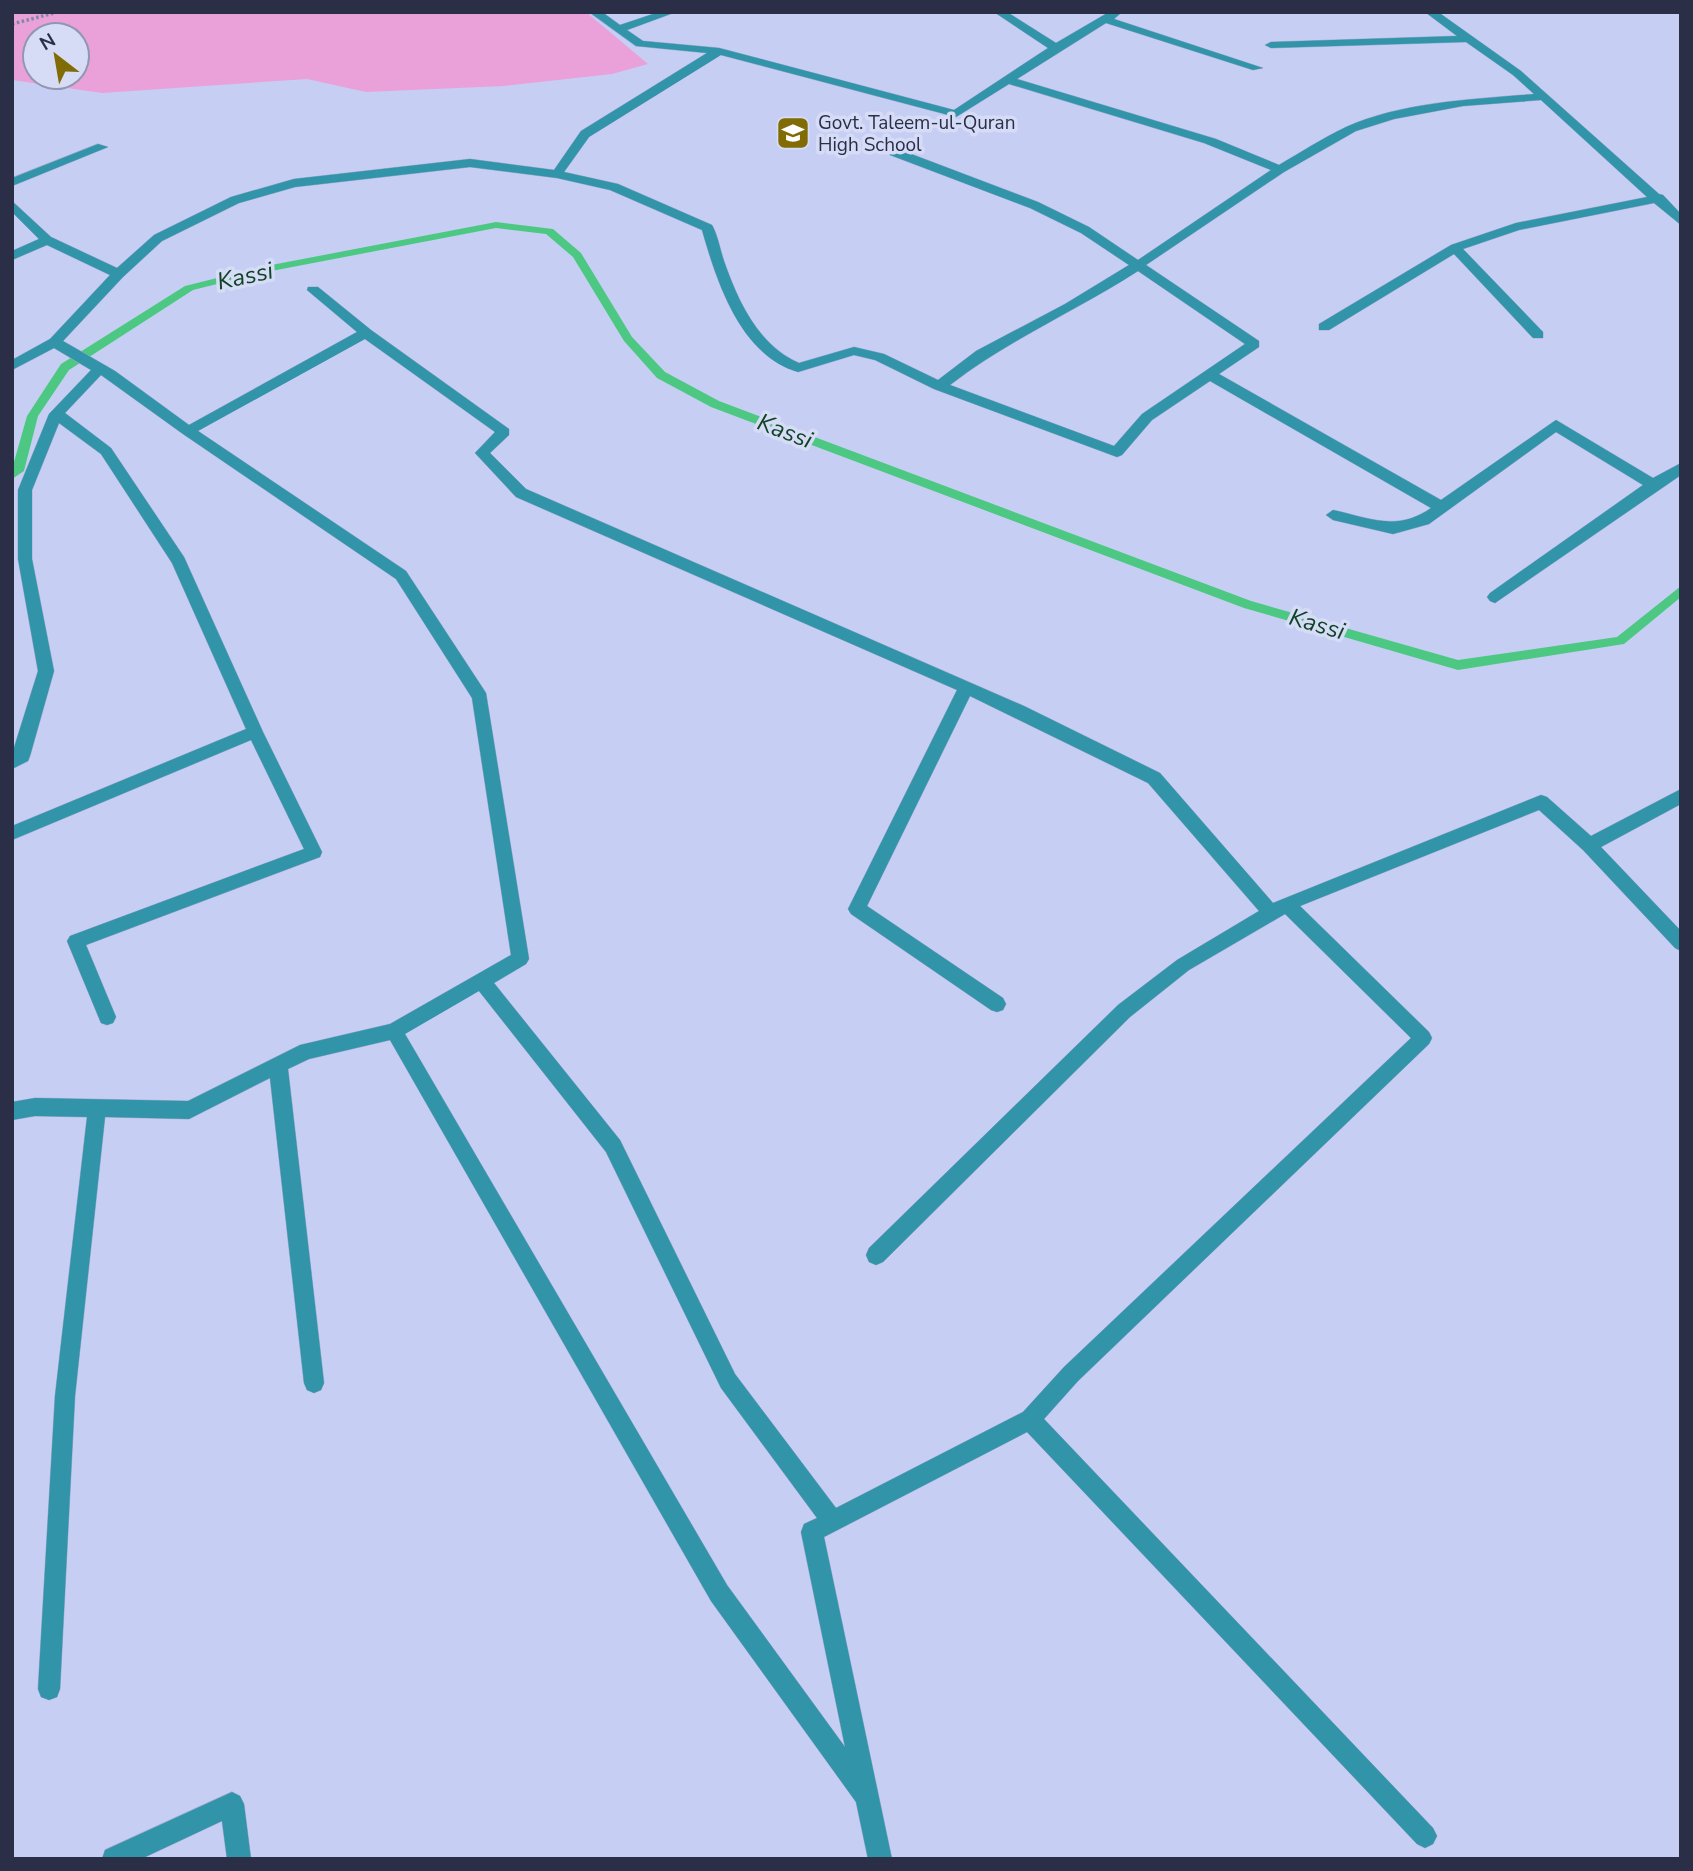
<svg xmlns="http://www.w3.org/2000/svg" width="1693" height="1871" font-family="'Nunito Sans',sans-serif">
<style>
.green{fill:#eaa0d9;fill-rule:evenodd}
.lines{fill:none;stroke-linecap:round;stroke-linejoin:round}
.stream{fill:#4dc883;fill-rule:evenodd}
.minor-casing{stroke:#a4abce;stroke-width:1}
.path{stroke:#8188a7;stroke-width:3.5;stroke-dasharray:2.5 2.5;stroke-linecap:butt}
.minor{fill:#3194a9;fill-rule:evenodd}
.labels{text-anchor:middle;stroke-width:7;stroke-linejoin:round;paint-order:stroke}
.far-poi-label{font-size:19px;fill:#2a2f47;stroke:#d6dcf6;text-anchor:start}
.water-label{font-size:24px;font-style:italic;fill:#0f4226;stroke:#d6dcf6}
</style>
<rect width="100%" height="100%" fill="#c6cef4"/>
<path class="green" d="M12,12H586L648,64L612,74L504,86L366,92L307,79L102,93L12,80ZM35,35H77V77H35Z"/>
<g class="lines">
<path class="stream" d="M496,222L553,229L581,253L632,337L665,372L719,401L1251,601L1458,660L1617,637L1681,586V597L1624,644L1458,670L1244,608L711,407L657,378L624,341L573,257L546,234L496,228L261,273L193,290L69,370L38,416L24,471L12,479V469L27,416L61,364L185,286L261,267Z"/>
<defs>
<g id="minor">
<path d="M589,12H602L620,25L659,12H676L627,30L643,41L719,48L954,110L1048,48L994,12H1007L1056,43L1109,12H1122L1114,19L1263,68L1253,70L1106,23L1017,79L1216,139L1279,165C1301,152 1323,138 1346,127C1401,102 1474,99 1534,94L1513,75L1466,42L1271,48L1265,45L1271,42L1457,36L1425,12H1438L1521,71L1659,194L1663,195L1681,214V225L1654,203L1519,230L1463,249L1543,332V338H1533L1454,254L1329,330H1319V324L1451,245L1516,223L1647,197L1541,100L1463,106L1394,119L1356,131L1284,172L1146,265L1259,341V347L1219,374L1441,500L1556,420L1653,478L1681,463V475L1495,603L1490,601L1487,597L1490,593L1643,485L1556,432L1429,524L1393,534L1333,520L1326,515L1333,510C1370,518 1397,532 1431,508L1210,381L1152,420L1122,455L1117,457L934,389L875,360L854,355L798,372C740,355 717,282 702,230L610,190L557,178L470,167L295,187L239,203L162,241L123,277L63,341L115,371L189,425L357,332L307,290L308,287H318L371,330L509,429V435L490,453L526,489L1024,706L1160,773L1273,903L1541,795L1547,797L1591,836L1681,789V804L1601,847L1681,931V951L1675,948L1583,850L1539,810L1300,906L1429,1032L1432,1038L1429,1044L1078,1381L1044,1419L1433,1828L1437,1836L1433,1844L1425,1848L1417,1844L1027,1432L824,1537L892,1859H868L856,1802L711,1601L390,1040L309,1059L288,1069L324,1383L321,1390L314,1393L307,1390L304,1383L270,1078L189,1119L105,1117L75,1396L60,1689L57,1697L49,1700L41,1697L38,1689L55,1396L87,1117L35,1116L12,1120V1102L35,1098L188,1101L300,1045L390,1024L511,955L472,698L396,579L183,434L101,375L65,413L111,448L184,557L263,732L322,852L320,857L86,945L116,1017L113,1023L107,1025L101,1023L67,941L70,936L304,849L251,740L12,840V826L246,729L172,563L101,454L59,423L32,490V559L54,671L30,756L28,761L12,769V754L38,671L18,559V490L49,414L91,370L54,348L12,370V360L50,339L110,275L47,245L12,260V251L39,239L12,212V201L51,237L117,268L154,235L231,197L294,179L470,159L554,170L581,131L707,53L636,46ZM721,55L956,117L1009,84L1204,143L1271,170L1138,260L1089,227L1038,202L898,149H890V155L1030,208L1081,233L1129,265L1065,304L976,351L938,380L884,354L854,347L799,363C758,345 738,301 724,261C720,249 718,236 712,225L618,184L564,172L589,137ZM1138,271L1245,344L1142,414L1114,446L950,385C1008,340 1076,311 1138,271ZM365,339L495,432L475,453L516,497L957,690L848,909L851,914L991,1010L997,1012L1003,1010L1006,1004L1003,998L867,906L970,696L1148,783L1259,911L1177,960L1118,1005L869,1248L866,1255L869,1262L876,1265L883,1262L1130,1017L1189,970L1285,914L1411,1038L1064,1367L1023,1412L836,1508L735,1374L620,1140L494,983L526,964L529,959L486,693L406,571L198,431ZM479,991L606,1152L721,1388L817,1518L804,1524L801,1532L845,1747L727,1585L405,1034Z"/>
<path d="M98,144L108,147L12,186V178Z"/>
<path d="M232,1792L240,1796L244,1804L251,1859H227L222,1821L141,1859H102L105,1850Z"/>
</g>
</defs>
<use href="#minor" class="minor-casing"/>
<path class="path" d="M12,24L58,12"/>
<use href="#minor" class="minor"/>
</g>
<defs>
<symbol id="school-square" viewBox="-11 -11 22 22"><rect x="-9" y="-9" width="18" height="18" rx="4" fill="#806b04" stroke="#d6dcf6"/><path d="M0-5L7-2L0 1L-7-2ZM-4 1L0 2.5L4 1V4Q0 6-4 4Z" fill="#fff"/></symbol>
</defs>
<g fill-rule="evenodd">
<use href="#school-square" x="774" y="114" width="38" height="38"/>
</g>
<g class="labels">
<g class="far-poi-label">
<text x="818" y="129">Govt. Taleem-ul-Quran<tspan x="818" dy="22">High School</tspan></text>
</g>
<g class="water-label">
<text transform="translate(245 276) rotate(-12)" y="8">Kassi</text>
<text transform="translate(785 431) rotate(21)" y="8">Kassi</text>
<text transform="translate(1317 624) rotate(16)" y="8">Kassi</text>
</g>
</g>
<rect width="1693" height="1871" fill="none" stroke="#2a2f47" stroke-width="28"/>
<g transform="translate(56 56) rotate(329)"><circle r="33" fill="#d6dcf6" stroke="#9197b0" stroke-width="2"/>
<path d="M0-5L12 26L0 18L-12 26Z" fill="#806b04"/>
<text y="-10" font-size="19" font-weight="bold" text-anchor="middle" fill="#2a2f47">N</text>
</g>
</svg>
